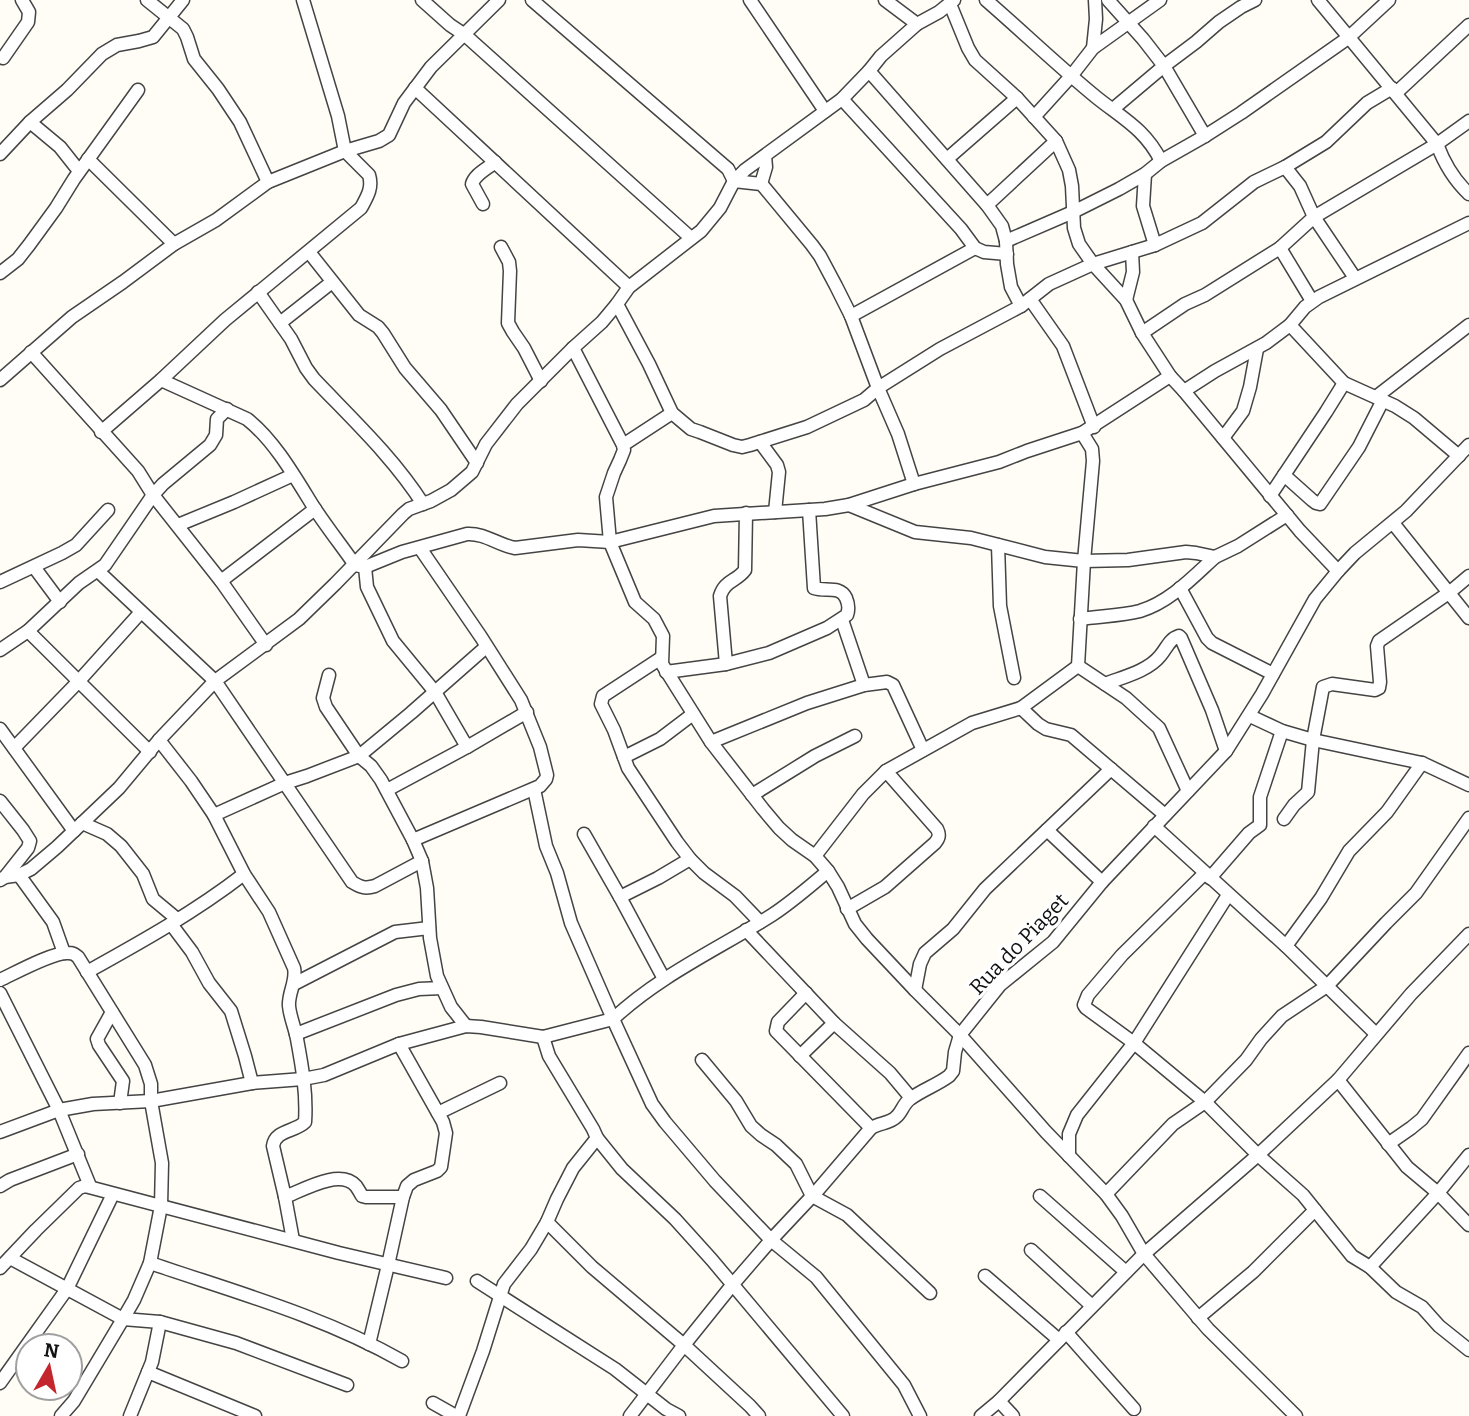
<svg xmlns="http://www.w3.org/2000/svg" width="1469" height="1416" font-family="Bitter,serif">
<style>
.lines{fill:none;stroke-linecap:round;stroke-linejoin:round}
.minor-casing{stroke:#444;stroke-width:15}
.minor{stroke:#fff;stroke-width:12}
.labels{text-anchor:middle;stroke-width:7;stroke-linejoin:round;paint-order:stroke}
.street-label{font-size:21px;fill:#111;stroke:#fff}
</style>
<rect width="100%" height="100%" fill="#fffdf5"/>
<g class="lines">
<defs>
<g id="minor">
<path d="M147,0L183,29L187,37L194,59L218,89L240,122L268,182"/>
<path d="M422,0L450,25L465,35L691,238"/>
<path d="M532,0L728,169L734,181L761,184L764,187L812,245L820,256L836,286L851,316L878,388L898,434L914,484"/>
<path d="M750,0L825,111"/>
<path d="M885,0L917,24"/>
<path d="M986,0C1023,32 1058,66 1096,97C1122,118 1145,129 1161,161"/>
<path d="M1108,0L1143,39L1164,66L1205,136"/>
<path d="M1318,0L1437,144C1444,163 1454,180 1469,194"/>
<path d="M950,4L968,48L975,60L1017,98L1056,141L1069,170L1072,186L1074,228L1079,244L1093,264L1126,300L1142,333L1170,376L1184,391L1300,531L1338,571"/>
<path d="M1093,48L1096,19L1095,0"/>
<path d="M3,58L28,22L29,12L22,0"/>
<path d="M869,71L987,205L1002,226L1006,241L1007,264L1011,287L1021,306"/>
<path d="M415,88L629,287"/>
<path d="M1396,93L1469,25"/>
<path d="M842,99L961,229L975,248L984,252L1007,254"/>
<path d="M1113,109L1164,66L1196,42L1219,22L1241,7L1255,0"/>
<path d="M1034,117L1072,75L1093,48L1160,0"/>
<path d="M30,122L60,147L79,171"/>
<path d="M0,154L30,122L67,90L102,54L117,45L139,41L153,37L183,0"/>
<path d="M88,159L174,244"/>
<path d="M947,159L1017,98"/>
<path d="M1285,167L1300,186L1314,217L1355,278"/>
<path d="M1145,174L1143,206L1155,245"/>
<path d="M761,184L766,167L765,156"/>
<path d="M483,204L472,184C475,174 487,169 495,162"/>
<path d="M987,205L1056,141"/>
<path d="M1006,241L1073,212L1119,189L1145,174L1161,161L1205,136L1241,113L1348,38L1389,0"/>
<path d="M501,247L509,262L510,271L508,323L513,332L524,348L541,381"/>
<path d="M1280,248L1312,301"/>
<path d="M309,252L359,315L378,327L383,333L405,368L441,410L477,463"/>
<path d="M0,273L18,259L29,245L56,208L74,179L138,90"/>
<path d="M258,292L291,339L306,368L314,379C352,419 393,457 423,504"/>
<path d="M1030,299L1063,346L1094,427"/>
<path d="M1126,300L1133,272L1132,252"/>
<path d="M617,304L649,364L672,413L691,429L700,432L733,445L742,447L750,445L807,427L864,400L878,388L940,349L1021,306L1049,284L1093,264L1155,245L1202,223L1254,182L1285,167L1326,142L1367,103L1392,88"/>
<path d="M851,316L975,248"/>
<path d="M280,323L332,282"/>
<path d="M1290,325L1344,383"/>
<path d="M1142,333L1185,304L1205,295L1280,248L1314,217L1437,144L1469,121"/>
<path d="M573,348L623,445L624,450L620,460L614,473L606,497L610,542L635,602L654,619L663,636L662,664L711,742L763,809L779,828L792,840L815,856L828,871L838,887L855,924L867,939L915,990L960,1035L1046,1132L1106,1194L1122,1216L1144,1254L1208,1329L1296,1416"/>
<path d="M31,352L138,471L153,495L221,581L266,645"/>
<path d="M0,380L72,317L123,282L174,244L216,220L268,182L345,151L379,141L389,135L404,103L431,67L499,0"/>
<path d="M161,380L247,419C274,440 295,477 313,506C326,526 341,545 355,565L365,567L402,552L467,534C485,533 498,545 515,548L578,540L610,542L714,516L825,509L849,505L914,484L999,462L1027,451L1082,433L1170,376"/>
<path d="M1184,391L1215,371L1266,343L1290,325L1305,307L1319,297L1469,223"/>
<path d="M1376,397L1469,325"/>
<path d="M101,432L161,380L225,320L361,208C367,197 373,188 369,175L345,151L338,116L303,0"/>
<path d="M1082,433L1092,449L1093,461L1084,561L1078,666L1126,698L1159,728L1188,791"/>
<path d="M1223,438L1243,411L1250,387L1257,349"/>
<path d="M760,442L777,465L779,472L775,512"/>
<path d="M623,445L672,413"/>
<path d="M1284,475L1312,500L1316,503L1320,504L1359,447L1383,400"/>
<path d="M1270,496L1326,412L1344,383L1395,406L1414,418L1459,456"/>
<path d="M849,505L915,532L971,538L1045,557L1084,561L1128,560L1186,552L1196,553L1215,557L1238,546L1287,515"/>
<path d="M1393,523L1469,618"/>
<path d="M178,525L234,502L293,475"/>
<path d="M998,545L1000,606L1014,678"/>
<path d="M34,567L60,602"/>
<path d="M365,567L367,587L393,641L435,692L467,747"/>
<path d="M98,571L215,681L352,882C360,887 365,889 375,886L422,861"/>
<path d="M221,581L315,509"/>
<path d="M0,582L62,553L76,545L108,510"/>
<path d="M1180,588L1207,638L1212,643L1273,674"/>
<path d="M1080,619C1099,616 1121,616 1140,611C1170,602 1193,577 1215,557"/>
<path d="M842,620L864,685"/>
<path d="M28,631L150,752"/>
<path d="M0,650L28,631L79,583L105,565L153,495L163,484L210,445L216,435L217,419L227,409"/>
<path d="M661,658L603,696L601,704L614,730L628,768L677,842L690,859L704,873L735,896L760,922"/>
<path d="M726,664L720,596C725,580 736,582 745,570L746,513"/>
<path d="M666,672L726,664L769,653L827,628L847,615C849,609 849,605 846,598C840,585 825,592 814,588L809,510"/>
<path d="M329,675L323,698L326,707L359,756L371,766L381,780L413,840L422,861L427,888L430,938L437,976L451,1007L466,1026"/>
<path d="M1105,684C1123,677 1148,671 1160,656C1167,648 1169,639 1179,636L1181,638L1212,710L1226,751"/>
<path d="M1021,708L1038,724L1046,729L1071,735L1165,815"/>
<path d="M1250,716L1282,731L1313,740L1422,763L1469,785"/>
<path d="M0,729L74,831"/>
<path d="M159,740L191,781L214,815L285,783L307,776L359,756L411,713L486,647"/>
<path d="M711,742L807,703L864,685L887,682L893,685L923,750"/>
<path d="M14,748L78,682L141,612"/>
<path d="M624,757L660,739L693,714"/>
<path d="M387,790L467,747L527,712"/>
<path d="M752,795L815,756L855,736"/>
<path d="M0,801L23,830L30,841L28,848L5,877"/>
<path d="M214,815L244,874L269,912L294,968C297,981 288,993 289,1006C290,1017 295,1028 297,1039C302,1066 307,1094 305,1122C295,1132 275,1130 273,1146L285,1197L293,1240"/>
<path d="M1284,819L1294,805L1308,792L1313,740L1323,687L1332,684L1375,690L1379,688L1380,682L1377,646L1379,641L1450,592L1469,576"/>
<path d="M82,823L107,834L121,846L143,874L153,899L177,919"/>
<path d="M1154,826L1286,946L1376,1034"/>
<path d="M1047,830L1102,882"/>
<path d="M584,834L620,897L664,979"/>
<path d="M413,840L540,786L546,779L547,775L540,747L521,700L481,637L420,548"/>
<path d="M815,856L863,794L886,771L972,723L1021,708L1078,666"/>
<path d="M828,871C810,886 792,902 772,915C718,949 660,975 613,1019L652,1104L665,1122L715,1181L771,1240L816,1277L904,1385L920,1416"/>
<path d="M1205,873L1122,955L1088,995L1084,1005L1086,1008L1134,1043L1205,1102L1258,1155L1303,1195L1352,1256L1370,1267L1396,1292L1422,1307L1439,1326L1469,1350"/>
<path d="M19,875L53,922L64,953"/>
<path d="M1210,878L1249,833L1260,825V797L1282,731"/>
<path d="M0,880L5,877L19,875L31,869L57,847L119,788L159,740L215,681L299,619L335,584L403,514L409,509L431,501L451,490L472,472L486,444L517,404L573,348L602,322L617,304L629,287L701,231L720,208L734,181L745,170L842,99L869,71L881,56L917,24L939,12L954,0"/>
<path d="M620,897L658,878L690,859"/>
<path d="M847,909L885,887L935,843C939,838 940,835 937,829L886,771"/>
<path d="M171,924L192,952L209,983L231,1011L245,1056L252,1083"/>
<path d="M746,930L834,1023L890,1073L911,1098"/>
<path d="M1286,946L1321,898L1349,851L1387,812L1422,763"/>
<path d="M87,972C141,942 195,912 244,874"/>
<path d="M0,980C15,973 53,952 68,953C73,953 74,954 78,957L145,1065L151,1084V1101L162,1163L161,1206L150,1263L134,1300L123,1319L74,1401L61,1416"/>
<path d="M294,984L395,932L429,928"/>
<path d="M915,990L920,964L925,953L953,929L985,889L1111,769"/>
<path d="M0,993L59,1110L90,1186"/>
<path d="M806,993L778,1022L776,1031L871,1128"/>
<path d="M112,1012L97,1039L99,1045L123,1081L120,1103"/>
<path d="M296,1034L396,995L419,989L442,988"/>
<path d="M800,1056L834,1023"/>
<path d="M702,1060L736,1101L751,1126L761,1135L776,1145L796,1164L812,1196L847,1215L930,1293"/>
<path d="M1338,1080L1407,1167L1438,1193L1469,1225"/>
<path d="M438,1113L500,1083"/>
<path d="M0,1132L59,1110L93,1104L151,1101L252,1083L303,1079L324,1075L399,1044L466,1026L481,1027L543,1037L613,1019L571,923L557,873L546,846L534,789"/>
<path d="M597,1138L622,1169L675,1219L712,1260L843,1416"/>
<path d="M1388,1144L1411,1128L1422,1119L1469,1053"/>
<path d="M1069,1156V1134L1077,1115L1134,1043L1228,895"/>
<path d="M0,1186L10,1180L78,1154"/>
<path d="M1106,1194L1173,1124L1205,1102L1246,1060L1261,1039L1282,1016L1327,986L1386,923L1416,893L1469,818"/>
<path d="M1040,1196L1126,1272"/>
<path d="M285,1197C303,1190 340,1168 356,1186C358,1189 360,1192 362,1196L366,1197H403"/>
<path d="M547,1222L592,1267L684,1345L750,1406L759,1416"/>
<path d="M1031,1250L1092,1306"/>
<path d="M10,1258L123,1319L160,1322L236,1343L347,1385"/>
<path d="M150,1263C235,1292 323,1316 402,1361"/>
<path d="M1370,1267L1438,1193L1469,1155"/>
<path d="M0,1268L36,1230L79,1188L85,1186L339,1253L446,1278"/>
<path d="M985,1276L1059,1340"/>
<path d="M477,1281L615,1369L666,1409L679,1416"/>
<path d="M1198,1318L1253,1272L1315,1210"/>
<path d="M1066,1332L1134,1409"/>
<path d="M369,1344L388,1265L403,1197L407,1186L414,1180L437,1171L441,1167L446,1133L443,1122L399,1044"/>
<path d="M148,1372L255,1416"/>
<path d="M0,1383L67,1289L113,1194"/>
<path d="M999,1401L1013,1416"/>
<path d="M433,1403L456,1416"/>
<path d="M130,1416L152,1362L160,1322"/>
<path d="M459,1416L483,1351L504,1284L531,1249L547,1222L557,1199L573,1168L597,1138L593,1129L549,1056L543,1037"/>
<path d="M630,1416L684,1345L733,1284L771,1240L817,1191L871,1128C879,1123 891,1123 896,1117C902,1112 903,1104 910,1099C922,1090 937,1085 949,1076L953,1071L955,1052L960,1035L1000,985L1053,942L1102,882L1226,751L1262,694L1315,599L1338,571L1355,553L1406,511L1469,445"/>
<path d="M981,1416L999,1401L1144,1254L1258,1155L1338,1080L1411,994L1469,934"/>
</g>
</defs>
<use href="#minor" class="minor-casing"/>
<use href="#minor" class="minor"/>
</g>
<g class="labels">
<g class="street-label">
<text transform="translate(1019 944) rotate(-46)" y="7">Rua do Piaget</text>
</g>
</g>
<g transform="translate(49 1367) rotate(9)"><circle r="33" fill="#ffffff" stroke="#a0a0a0" stroke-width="2"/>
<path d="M0-5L12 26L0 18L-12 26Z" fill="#c4262e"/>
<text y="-10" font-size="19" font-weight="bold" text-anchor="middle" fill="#111111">N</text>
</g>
</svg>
